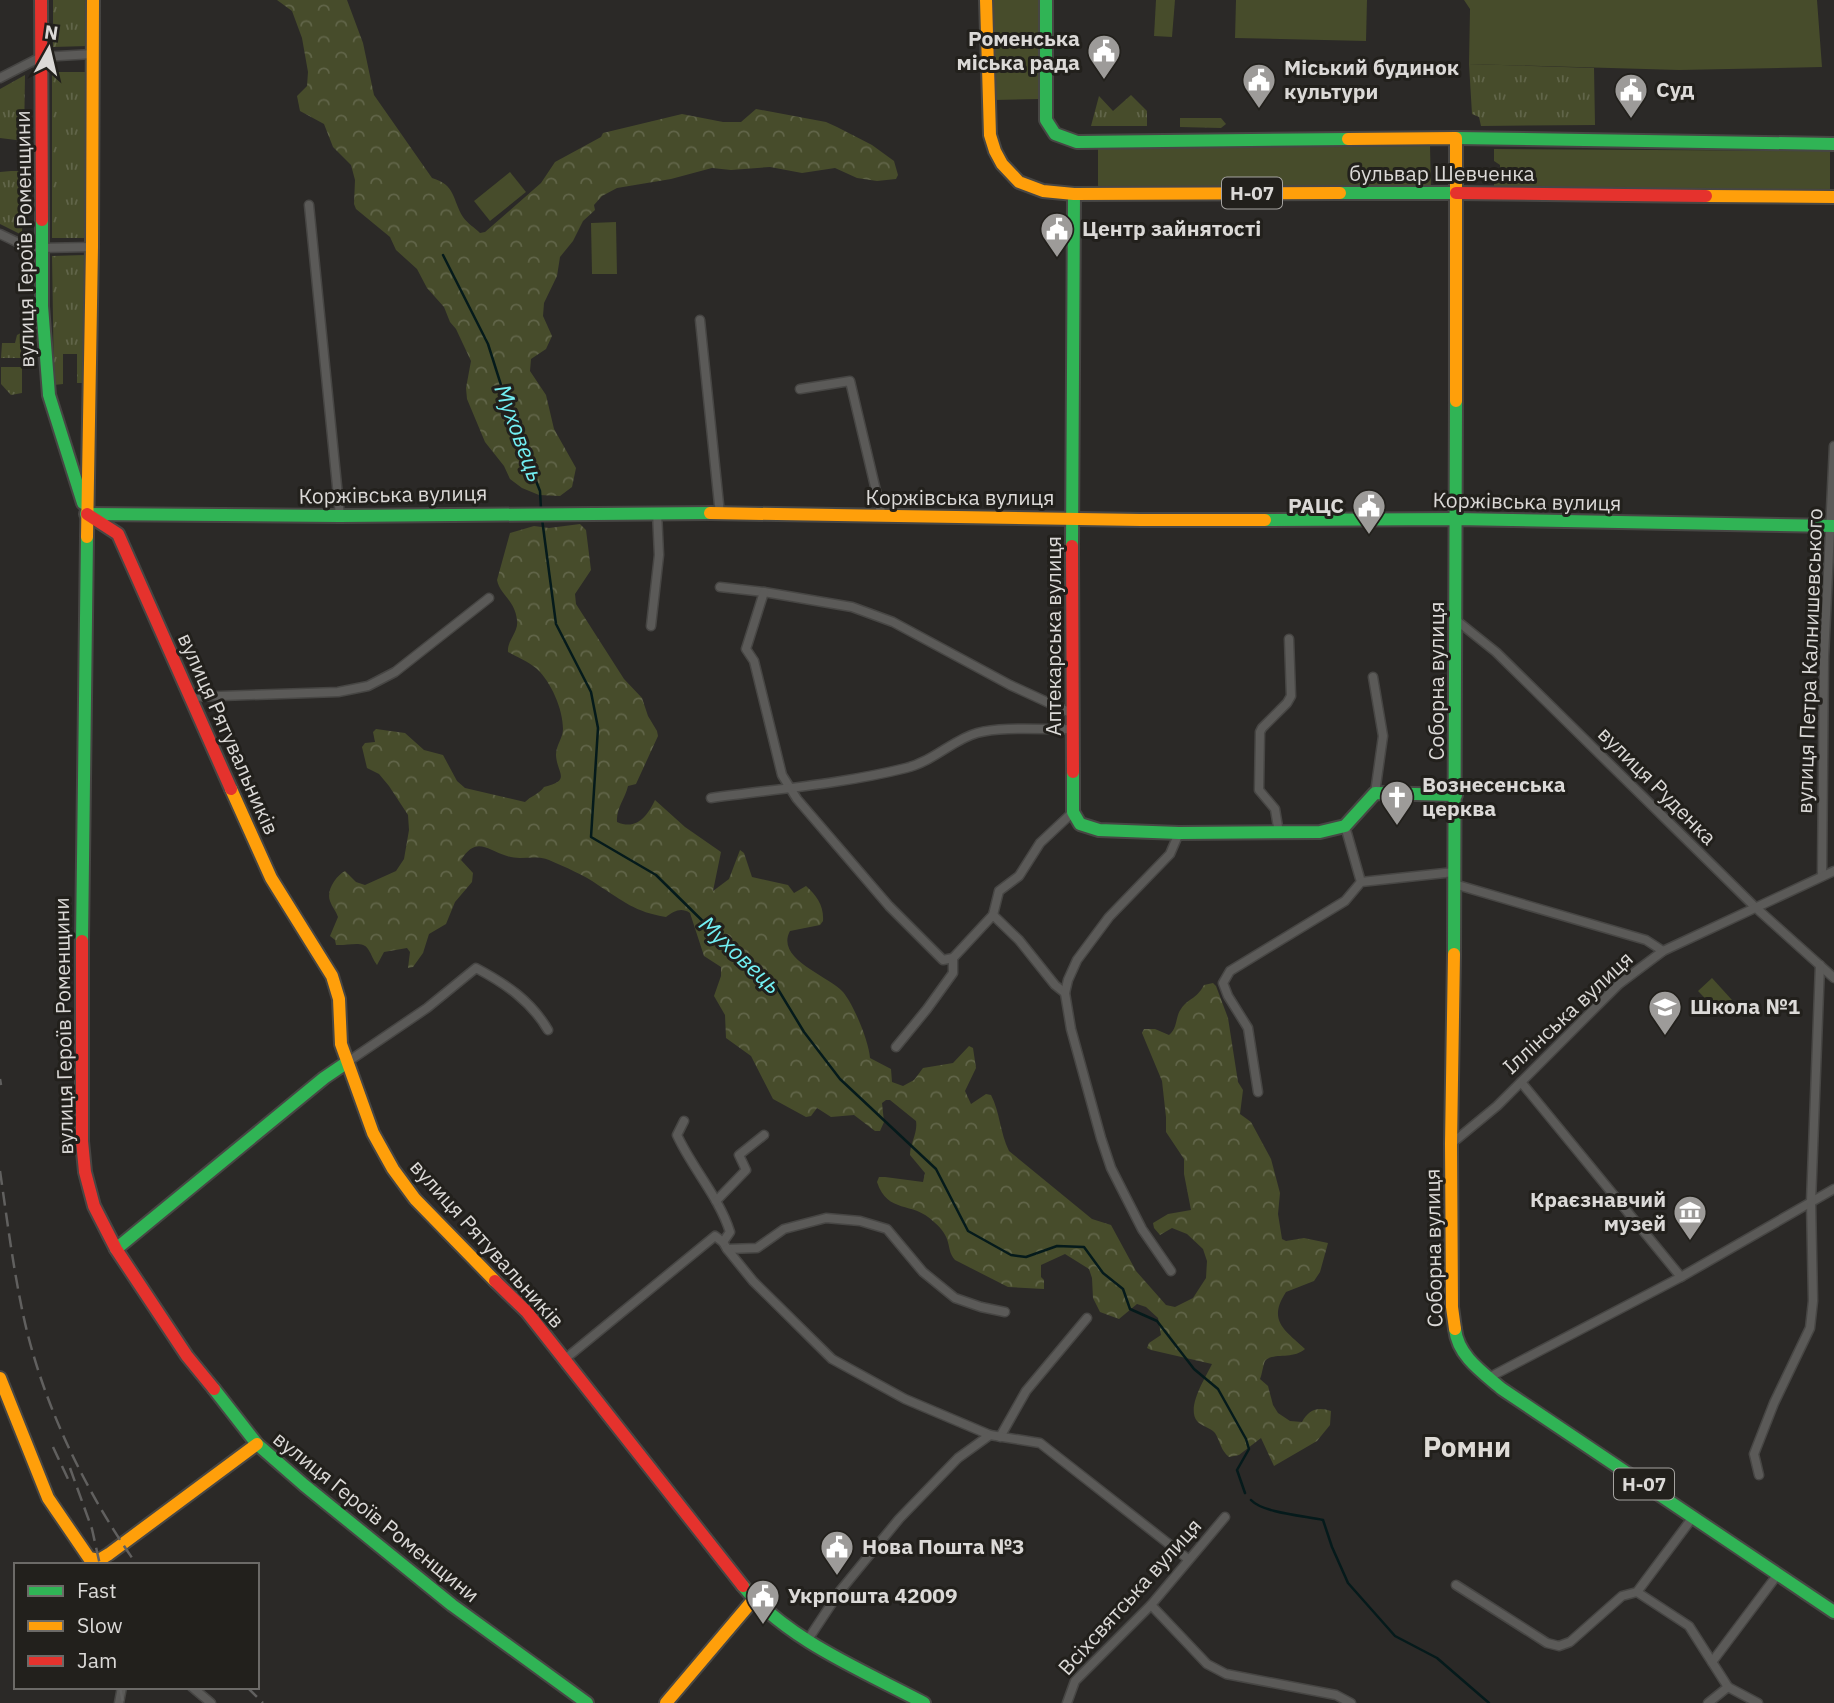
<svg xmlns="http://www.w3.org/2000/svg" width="1834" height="1703" font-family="'IBM Plex Sans',sans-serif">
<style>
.grass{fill:url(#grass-tufts)}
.forest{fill:url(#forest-crowns)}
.park{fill:#474c2b}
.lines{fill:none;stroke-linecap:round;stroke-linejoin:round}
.stream{stroke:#051a1b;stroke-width:2.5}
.street-casing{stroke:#474644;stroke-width:11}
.fast-casing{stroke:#474644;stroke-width:16}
.slow-casing{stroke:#474644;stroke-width:16}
.jam-casing{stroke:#474644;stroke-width:16}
.street{stroke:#5b5a58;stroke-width:8}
.fast{stroke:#30b455;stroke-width:12}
.slow{stroke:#ff9f0a;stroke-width:12}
.jam{stroke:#e5322d;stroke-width:12}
.rail{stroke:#61605f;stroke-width:2.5;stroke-dasharray:14 7;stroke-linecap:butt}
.labels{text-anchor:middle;stroke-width:6;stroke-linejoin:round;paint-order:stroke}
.shield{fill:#22201c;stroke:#a4a29f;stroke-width:2}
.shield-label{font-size:19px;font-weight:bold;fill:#dbd9d7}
.poi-label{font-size:21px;font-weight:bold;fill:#dbd9d7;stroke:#22201c;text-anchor:start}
.street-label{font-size:21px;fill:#dbd9d7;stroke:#22201c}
.water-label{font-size:23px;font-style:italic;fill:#72eff3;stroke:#22201c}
.district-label{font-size:28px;font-weight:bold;fill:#dedbd6;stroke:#22201c}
</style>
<defs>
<pattern id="grass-tufts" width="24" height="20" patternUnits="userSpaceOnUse" patternTransform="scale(1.75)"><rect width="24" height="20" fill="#474c2b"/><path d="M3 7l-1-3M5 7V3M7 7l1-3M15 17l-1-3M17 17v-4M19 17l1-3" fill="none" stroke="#616549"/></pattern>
<pattern id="forest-crowns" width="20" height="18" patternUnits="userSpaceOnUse" patternTransform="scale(1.75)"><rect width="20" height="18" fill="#474c2b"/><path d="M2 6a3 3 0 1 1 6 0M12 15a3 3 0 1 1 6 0" fill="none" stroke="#616549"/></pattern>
</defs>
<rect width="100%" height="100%" fill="#2b2927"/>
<g class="grass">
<path d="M53,0H86L87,46L53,47Z"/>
<path d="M1469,64L1594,68L1595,125L1481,126L1479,117L1472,114Z"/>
<path d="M52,72H86L87,238H52Z"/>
<path d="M25,75L24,141L0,138V89Z"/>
<path d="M1131,95L1147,111V126H1091L1099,96L1113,111Z"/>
<path d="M1180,118H1221L1226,124L1221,128L1180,127Z"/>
<path d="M11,171H23L22,235L0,224V172Z"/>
<path d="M85,255L86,383H77V354H63V384L54,385L52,256Z"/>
<path d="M21,333V358H1L2,343H15L17,335Z"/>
<path d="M1,367H22V393L11,395L1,384Z"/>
</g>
<g class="forest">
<path d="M277,0H347L363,43L374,95L432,178C456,185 452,199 463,217C467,223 475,228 480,233L485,232L541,183L555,162L601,137L603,133L682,114L723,122H741L756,109L826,122L837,127L872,145L894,161L898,175L896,179L877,181L857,178L835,168L802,173L770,167L731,170L712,168L671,179L617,188L602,196L594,205L595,210L583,221L573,241L560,257L557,276L544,303L543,316L552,336L546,349L531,359L530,371L546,395L554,429L576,468L572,487L560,496L539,495L522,488L510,479L504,466L485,442L467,399L466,388L471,361L456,329L450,322L444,307L427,288L417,269L396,250L390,237L356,209L354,204L355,180L351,165L333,147L324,124L300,111L297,96L307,86L308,72L302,38L292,11Z"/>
<path d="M580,524L586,530L591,570L575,594L576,604L624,679L642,698L648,716L657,731L658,736L636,784L628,786C625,799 616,808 617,822C637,831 648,815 655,800L685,827L721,852L713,891L729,879L740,850L744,853L752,877L788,885L794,893L806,886C817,896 824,906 823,921L820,925L790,931C775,959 827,975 843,992C854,1005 869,1042 870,1058L891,1069L892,1082L903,1086L914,1080L923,1068L953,1063L969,1046L973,1048L976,1068L965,1091L971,1104L986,1094L991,1095C1000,1112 1000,1133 1009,1151L1092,1219L1111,1225L1136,1271L1166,1305L1175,1307L1193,1298L1206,1278L1207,1261L1203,1249L1187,1234L1172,1228L1160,1235L1154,1228L1153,1223L1168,1214L1191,1210L1184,1174V1159L1166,1132V1117L1162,1081L1142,1033L1144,1029H1155L1169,1035C1178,1028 1175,1017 1181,1009C1188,998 1196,1000 1204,985L1213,983L1216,986L1228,1018L1238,1082L1243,1090L1240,1114L1251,1122L1271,1159L1280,1193L1278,1214L1282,1239L1286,1241L1304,1238L1328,1243L1320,1272L1314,1281L1286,1292C1267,1321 1285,1330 1305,1349C1293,1360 1272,1352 1265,1361C1263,1365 1262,1375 1260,1379L1268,1386L1273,1405L1278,1413L1290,1421L1302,1422C1308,1410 1318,1406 1331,1411L1330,1425L1317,1441L1274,1466L1261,1438L1239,1455L1229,1457C1221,1451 1220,1441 1215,1433C1210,1427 1202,1427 1197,1421C1186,1407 1206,1377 1212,1364L1151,1350L1147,1348L1149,1343L1161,1335L1158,1318L1146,1307L1137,1304L1119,1319L1100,1312L1093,1298L1092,1278L1089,1269L1065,1254L1041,1265V1277L1044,1280V1289L1008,1287L955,1260C949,1253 950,1248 947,1239C945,1233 939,1226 934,1222C912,1200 888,1215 877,1182L879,1177H885L923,1182L925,1173L910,1155C910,1143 918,1133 916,1121L890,1100H886L882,1103L884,1122L880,1131H875L854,1115L831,1117L817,1108L811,1116L806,1117L773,1099L751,1056L726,1038L725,1015L714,996L721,976V967L704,956L690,913C681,907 674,911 666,917C635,912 623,901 598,885C584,875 565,867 549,860C535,854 521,861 507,856C486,849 476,836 461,860L473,873L472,882L455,902L446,924L429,934L423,953L413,967L408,968L410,952L407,948L384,952L377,965C373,960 372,955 368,949C363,940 347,946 336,945L335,940L330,936L338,917C336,911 332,907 330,901C326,890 336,876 345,871L356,882L365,885L396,871L404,859L409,830L408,815L389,786L379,774L367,768L362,747L365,743L375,742L373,732L376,729L405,733L424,750L443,755L457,781L465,788L525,802C531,796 539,794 544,787C572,780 557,774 556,755C556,745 563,738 563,729C563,709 551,682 537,669C528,661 517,657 508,652C507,640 519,632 517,620C515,600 500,595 497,580L510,533L534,526L549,528Z"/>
</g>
<g class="park">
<path d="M993,0H1040V99L994,100Z"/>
<path d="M1156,0H1175L1172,37L1154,36Z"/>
<path d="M1236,0H1367L1366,41L1235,38Z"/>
<path d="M1464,0H1817L1822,67L1679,70L1469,64L1470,9Z"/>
<path d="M1430,146L1431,188L1098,191V148Z"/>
<path d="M1494,149L1830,151V191L1494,189V183L1500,177V165L1494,161Z"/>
<path d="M510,172L526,192L490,221L474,201Z"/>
<path d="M616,222L617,274H592L591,223Z"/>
<path d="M1712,978L1732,1000L1719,1013L1698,991Z"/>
</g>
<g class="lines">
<g class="stream">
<path d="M443,255L488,344L514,426L540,491L541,509"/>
<path d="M542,519L556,624L591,692L598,728L591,837L656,875L731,949L773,981L804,1032L840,1079L936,1169L968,1231L1011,1255L1026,1257L1057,1246L1084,1247L1103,1273L1123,1289L1130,1309L1157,1321L1194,1369L1218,1389L1246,1439L1249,1449L1237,1470L1245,1493"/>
<path d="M1251,1500C1263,1513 1305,1516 1323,1520L1332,1547L1348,1583L1395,1636L1437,1658L1489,1703"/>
</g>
<defs>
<g id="street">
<path d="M0,78L41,57L93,54"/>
<path d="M309,205L340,516"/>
<path d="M0,234L23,245L40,248L92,247"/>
<path d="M700,320L720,514"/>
<path d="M800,389L850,381L882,516"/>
<path d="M720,587L764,592L852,607L893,622L1010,685L1073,714"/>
<path d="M764,592L746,649L754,661L782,775L797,799L889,906L943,960L953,958"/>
<path d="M1456,620L1496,652L1755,907L1834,978"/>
<path d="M651,626L659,555L657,512"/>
<path d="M1373,677L1383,736L1375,793"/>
<path d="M192,697L338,692L368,686L395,672L489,598"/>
<path d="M711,798C776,789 842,784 906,768C934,761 954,739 977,733C1002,726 1046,730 1073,729"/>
<path d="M1345,826L1361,882"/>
<path d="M1279,833L1275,809L1259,790L1260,732L1262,728L1287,703L1291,696L1289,639"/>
<path d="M1822,876L1824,657L1834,446"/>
<path d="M1454,884L1646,940L1663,951"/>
<path d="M993,915L999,891L1019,876L1040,843L1073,812"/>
<path d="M896,1047L927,1009L953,973V958L993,915L1019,940L1055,985L1065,993"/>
<path d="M346,1063L427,1008L476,968C506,984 531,1001 548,1030"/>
<path d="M1521,1082L1681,1277"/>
<path d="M1258,1092L1248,1028L1228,996L1223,983L1230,971L1345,901L1361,882L1454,872"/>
<path d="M684,1121L677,1135C692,1168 719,1197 730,1232L723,1242L727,1249L757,1248L784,1229L826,1218L860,1221L887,1229L923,1272L955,1298L981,1307L1005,1312"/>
<path d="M1451,1144L1497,1106L1619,984L1663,951L1834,871"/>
<path d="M716,1201L746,1170L739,1155L764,1135"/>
<path d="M727,1249L753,1281L832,1359L905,1399L990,1435"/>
<path d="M1171,1271L1142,1229L1111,1168L1101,1138L1071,1029L1065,993L1068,980L1077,960L1109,917L1170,854L1179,833"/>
<path d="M565,1359L715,1236L723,1242"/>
<path d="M1488,1378L1681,1277L1834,1189"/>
<path d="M1000,1437L1026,1391L1087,1318"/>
<path d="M1759,1475L1754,1454L1774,1403L1810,1328L1813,1301L1811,1202L1820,965"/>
<path d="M1456,1585L1547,1643L1559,1646L1570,1642L1622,1596L1637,1592L1693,1517"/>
<path d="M1637,1592L1689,1626L1728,1687L1758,1703"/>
<path d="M1151,1605L1207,1664L1226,1674L1336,1695L1351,1703"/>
<path d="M807,1641L840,1591L899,1519L958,1458L990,1435L1040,1443L1188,1559"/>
<path d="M1712,1662L1778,1574"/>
<path d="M192,1687L211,1703"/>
<path d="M119,1703L122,1687"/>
<path d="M1067,1703L1075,1681L1151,1605L1225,1517"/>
<path d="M1708,1703L1728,1687"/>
</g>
<g id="fast">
<path d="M1046,0V120L1055,134L1077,142L1348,139"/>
<path d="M1456,138L1834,144"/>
<path d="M1340,193H1456"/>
<path d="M42,220V306L49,395L83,503"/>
<path d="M86,514L340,516L710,513"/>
<path d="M1265,520L1456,519L1834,526"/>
<path d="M1072,546L1074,194"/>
<path d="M1073,772V812L1080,824L1099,830L1179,833L1320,832L1345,826L1375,793L1456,795"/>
<path d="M82,941L87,537"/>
<path d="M1454,954L1456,401"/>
<path d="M116,1249L324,1078L346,1063"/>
<path d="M1455,1329C1458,1356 1482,1372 1502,1389L1834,1612"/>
<path d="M214,1389L257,1444L304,1485L452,1605L587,1703"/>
<path d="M743,1586C787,1640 864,1671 924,1703"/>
</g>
<g id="slow">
<path d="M986,0L990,135L995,151L1002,164L1019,182L1043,191L1074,194L1340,193"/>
<path d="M1348,139L1456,138V401"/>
<path d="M1706,196L1834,197"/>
<path d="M710,513L1141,520H1265"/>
<path d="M87,537L92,247L93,0"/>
<path d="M231,789L271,878L332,976L339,999L341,1044L373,1133L393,1169L415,1199L495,1281"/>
<path d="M1454,954L1451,1144L1452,1307L1455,1329"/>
<path d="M0,1378L48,1498L89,1558L99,1560L109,1554L257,1444"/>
<path d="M666,1703L754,1599"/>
</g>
<g id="jam">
<path d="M41,0L42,220"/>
<path d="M1456,193L1706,196"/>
<path d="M87,514L118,534L231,789"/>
<path d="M1072,546L1073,772"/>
<path d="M82,941V1141L85,1172L94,1206L116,1249L187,1356L214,1389"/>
<path d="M495,1281L527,1312L743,1586"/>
</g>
</defs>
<use href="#street" class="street-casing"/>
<use href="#fast" class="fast-casing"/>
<use href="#slow" class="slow-casing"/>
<use href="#jam" class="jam-casing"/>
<use href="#street" class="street"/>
<use href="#fast" class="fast"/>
<use href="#slow" class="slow"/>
<use href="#jam" class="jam"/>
<g class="rail">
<path d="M0,1079L1,1085"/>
<path d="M0,1171C7,1219 13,1267 23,1314C42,1403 85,1491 137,1565"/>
<path d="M53,1447L69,1481"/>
<path d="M70,1468L92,1529L100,1565"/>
<path d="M120,1687L123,1703"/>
<path d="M247,1687L263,1703"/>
</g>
</g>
<defs>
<symbol id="civic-pin" viewBox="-11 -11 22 30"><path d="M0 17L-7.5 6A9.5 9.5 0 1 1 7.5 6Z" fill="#9d9b99" stroke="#22201c"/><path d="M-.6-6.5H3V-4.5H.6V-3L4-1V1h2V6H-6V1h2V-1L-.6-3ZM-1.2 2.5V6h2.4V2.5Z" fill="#fff"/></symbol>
<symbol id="church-pin" viewBox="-11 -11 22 30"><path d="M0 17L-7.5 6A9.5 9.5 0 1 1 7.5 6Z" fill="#9d9b99" stroke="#22201c"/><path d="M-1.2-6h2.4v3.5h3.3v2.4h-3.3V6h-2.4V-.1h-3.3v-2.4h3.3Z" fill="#fff"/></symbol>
<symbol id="school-pin" viewBox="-11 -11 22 30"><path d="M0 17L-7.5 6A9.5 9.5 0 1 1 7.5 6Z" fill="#9d9b99" stroke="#22201c"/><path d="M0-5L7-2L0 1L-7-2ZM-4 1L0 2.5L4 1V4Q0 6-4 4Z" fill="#fff"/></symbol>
<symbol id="museum-pin" viewBox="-11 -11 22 30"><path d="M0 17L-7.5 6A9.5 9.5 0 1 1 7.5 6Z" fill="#9d9b99" stroke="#22201c"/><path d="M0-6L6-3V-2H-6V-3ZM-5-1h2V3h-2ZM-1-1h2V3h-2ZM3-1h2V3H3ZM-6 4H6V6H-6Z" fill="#fff"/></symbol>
</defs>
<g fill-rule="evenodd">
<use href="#civic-pin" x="1085" y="32" width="38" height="52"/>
<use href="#civic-pin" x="1240" y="61" width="38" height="52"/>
<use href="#civic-pin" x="1612" y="71" width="38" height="52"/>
<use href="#civic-pin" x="1038" y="210" width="38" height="52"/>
<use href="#civic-pin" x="1350" y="487" width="38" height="52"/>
<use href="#church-pin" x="1378" y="778" width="38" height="52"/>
<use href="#school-pin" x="1646" y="988" width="38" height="52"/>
<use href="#museum-pin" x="1671" y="1193" width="38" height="52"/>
<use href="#civic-pin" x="818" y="1528" width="38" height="52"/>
<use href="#civic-pin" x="744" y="1577" width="38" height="52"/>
</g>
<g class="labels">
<g class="shield">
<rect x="1222" y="177.5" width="60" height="31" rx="5"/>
<rect x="1614" y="1468.5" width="60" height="31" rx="5"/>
</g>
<g class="shield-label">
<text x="1252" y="200">Н-07</text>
<text x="1644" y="1491">Н-07</text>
</g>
<g class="poi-label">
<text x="1080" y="46" text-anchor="end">Роменська<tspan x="1080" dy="24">міська рада</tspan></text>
<text x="1284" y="75">Міський будинок<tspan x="1284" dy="24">культури</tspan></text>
<text x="1656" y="97">Суд</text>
<text x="1082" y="236">Центр зайнятості</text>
<text x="1344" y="513" text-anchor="end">РАЦС</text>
<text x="1422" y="792">Вознесенська<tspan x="1422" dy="24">церква</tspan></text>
<text x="1690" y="1014">Школа №1</text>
<text x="1666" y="1207" text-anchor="end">Краєзнавчий<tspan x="1666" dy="24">музей</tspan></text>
<text x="862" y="1554">Нова Пошта №3</text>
<text x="788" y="1603">Укрпошта 42009</text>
</g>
<g class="street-label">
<text x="1442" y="181">бульвар Шевченка</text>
<text transform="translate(25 239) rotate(-91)" y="7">вулиця Героїв Роменщини</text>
<text transform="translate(393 495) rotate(-1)" y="7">Коржівська вулиця</text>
<text x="960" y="505">Коржівська вулиця</text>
<text transform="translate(1527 502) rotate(1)" y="7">Коржівська вулиця</text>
<text transform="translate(1054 636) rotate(-90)" y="7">Аптекарська вулиця</text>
<text transform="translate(1810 661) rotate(-88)" y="7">вулиця Петра Калнишевського</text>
<text transform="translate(1437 681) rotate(-90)" y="7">Соборна вулиця</text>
<text transform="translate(228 734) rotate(66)" y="7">вулиця Рятувальників</text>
<text transform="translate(1657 786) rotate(45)" y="7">вулиця Руденка</text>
<text transform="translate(1568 1013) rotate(-43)" y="7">Іллінська вулиця</text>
<text transform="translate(64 1026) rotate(-91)" y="7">вулиця Героїв Роменщини</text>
<text transform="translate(487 1244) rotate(48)" y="7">вулиця Рятувальників</text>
<text transform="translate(1434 1248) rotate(-91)" y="7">Соборна вулиця</text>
<text transform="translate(376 1517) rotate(39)" y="7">вулиця Героїв Роменщини</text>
<text transform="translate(1130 1597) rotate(-48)" y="7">Всіхсвятська вулиця</text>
</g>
<g class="water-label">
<text transform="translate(519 433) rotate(70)" y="8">Муховець</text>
<text transform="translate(740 955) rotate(43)" y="8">Муховець</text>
</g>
<g class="district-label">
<text x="1467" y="1457">Ромни</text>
</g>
</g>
<rect x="14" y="1563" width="245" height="126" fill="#22201c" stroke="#6c6a67" stroke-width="2"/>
<rect x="28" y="1586" width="35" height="10" fill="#30b455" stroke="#6c6a67" stroke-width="2"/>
<text x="77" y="1598" font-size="21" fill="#dbd9d7">Fast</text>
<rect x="28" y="1621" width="35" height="10" fill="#ff9f0a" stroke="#6c6a67" stroke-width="2"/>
<text x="77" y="1633" font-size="21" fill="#dbd9d7">Slow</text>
<rect x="28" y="1656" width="35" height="10" fill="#e5322d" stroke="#6c6a67" stroke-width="2"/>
<text x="77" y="1668" font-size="21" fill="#dbd9d7">Jam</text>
<g transform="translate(49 49) rotate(8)" stroke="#22201c" stroke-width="5" paint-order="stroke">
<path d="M0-5L12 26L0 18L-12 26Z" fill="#dbd9d7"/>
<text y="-10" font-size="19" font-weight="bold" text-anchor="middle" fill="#dbd9d7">N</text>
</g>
</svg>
